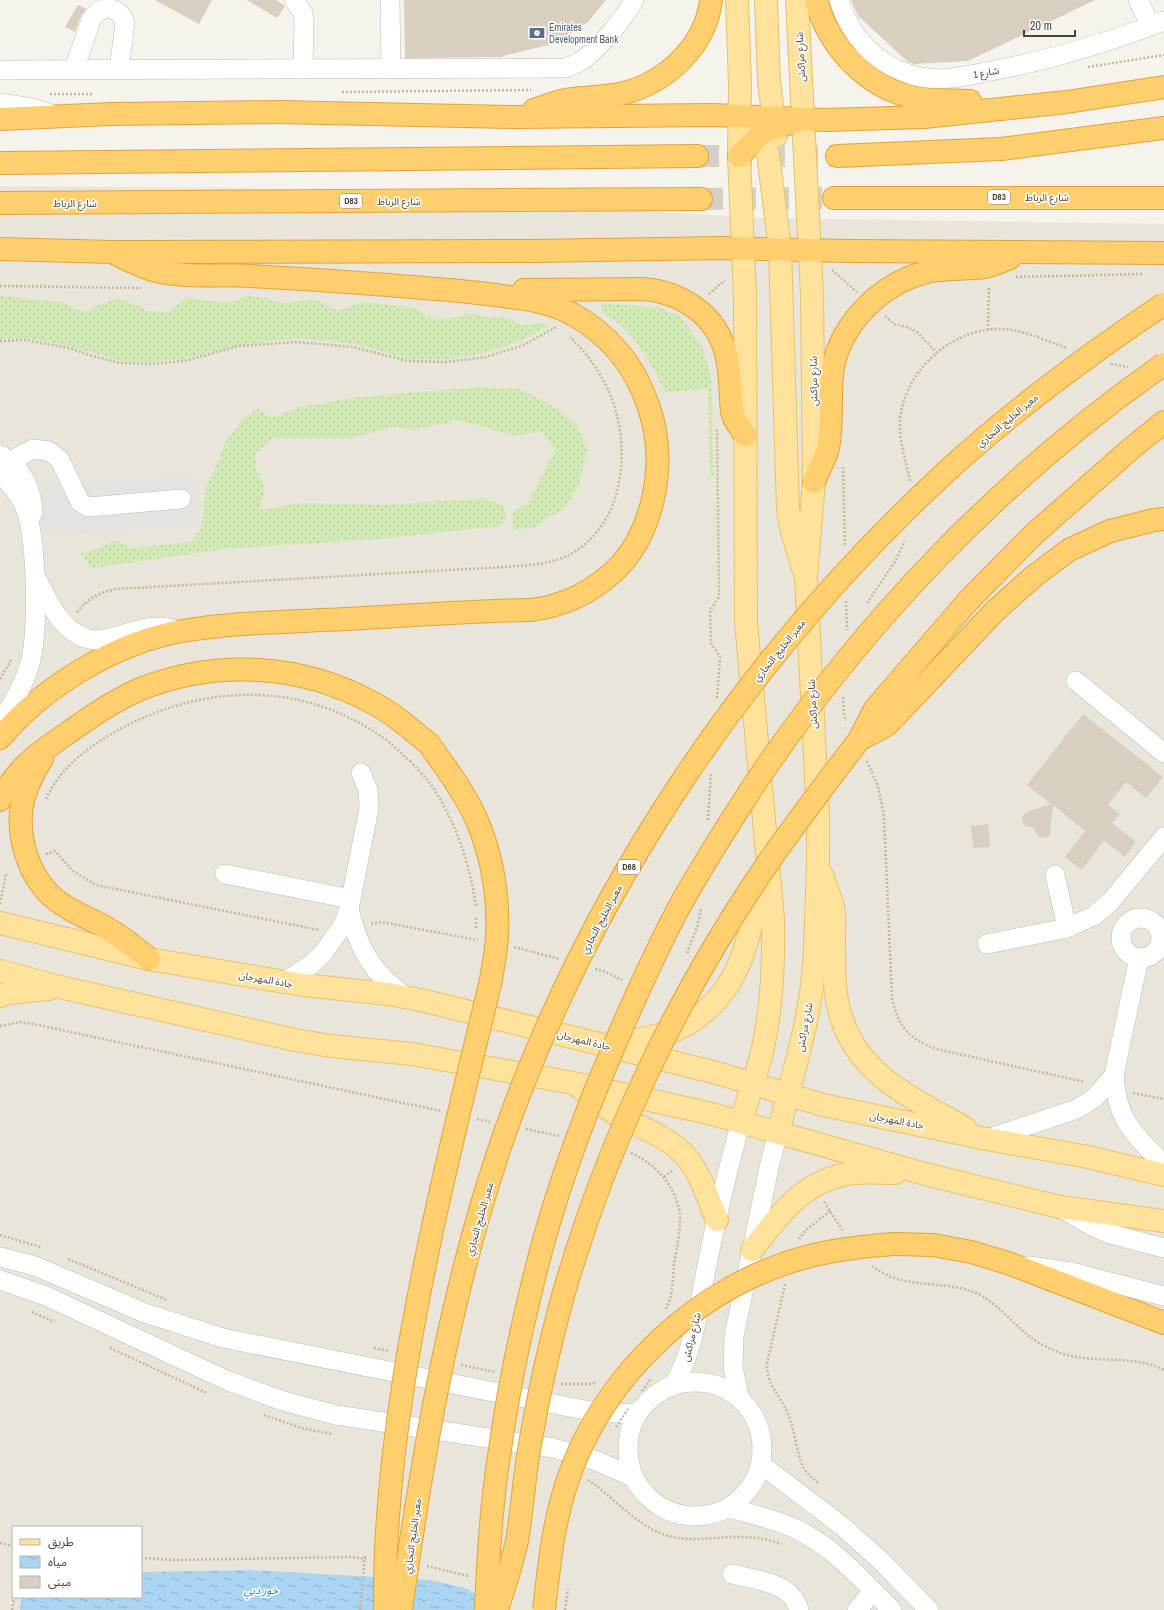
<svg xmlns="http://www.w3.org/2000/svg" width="1164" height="1610" font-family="'Archivo Narrow','Noto Sans Arabic',sans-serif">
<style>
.residential{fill:#eae5da}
.grass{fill:url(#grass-dots)}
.parking{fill:#e5e3e0}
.water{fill:url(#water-ripples)}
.building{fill:#d8cfc1}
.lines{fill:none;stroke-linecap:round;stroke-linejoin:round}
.highway-tunnel{stroke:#d4d0c8;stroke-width:22;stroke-dasharray:22 11;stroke-linecap:butt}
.minor-casing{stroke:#c2bbae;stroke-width:20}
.major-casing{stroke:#e6c16a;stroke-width:24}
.highway-casing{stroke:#e0a43c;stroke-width:24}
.path{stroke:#c4b79f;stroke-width:2.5;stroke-dasharray:2 2;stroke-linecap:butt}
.minor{stroke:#fff;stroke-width:19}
.major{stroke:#ffe39c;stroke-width:22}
.highway{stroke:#ffcf6e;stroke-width:22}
.highway-bridge-casing{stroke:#e0a43c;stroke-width:24;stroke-linecap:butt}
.path-bridge{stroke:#c4b79f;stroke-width:2.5;stroke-dasharray:2 2;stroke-linecap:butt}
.highway-bridge{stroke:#ffcf6e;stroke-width:22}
.labels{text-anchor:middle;stroke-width:3;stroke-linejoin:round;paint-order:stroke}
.shield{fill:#fff;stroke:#817c74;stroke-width:1}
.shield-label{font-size:9px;font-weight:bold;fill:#4b4439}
.service-label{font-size:10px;fill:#4e5e75;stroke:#fff;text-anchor:start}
.street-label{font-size:10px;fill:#4b4439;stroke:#fff}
.water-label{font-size:11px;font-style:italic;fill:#2e7ab2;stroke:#fff}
</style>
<defs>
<pattern id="grass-dots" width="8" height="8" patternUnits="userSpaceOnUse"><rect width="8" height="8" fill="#d2eab5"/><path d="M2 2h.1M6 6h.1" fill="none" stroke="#b6ca9c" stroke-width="1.8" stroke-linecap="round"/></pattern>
<pattern id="water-ripples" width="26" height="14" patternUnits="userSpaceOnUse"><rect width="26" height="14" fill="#a9d4f2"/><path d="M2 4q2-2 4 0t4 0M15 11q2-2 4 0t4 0" fill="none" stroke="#8caec5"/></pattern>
</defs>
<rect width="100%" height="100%" fill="#f6f3ec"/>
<path class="residential" d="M0,186L244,188L764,218L1164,224V1610H501L468,1589L431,1580L251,1570L141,1572V1527H13V1597H21L20,1610H0Z"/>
<g class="grass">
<path d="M0,296L62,302L83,312L116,298L129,301L147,311L168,312L187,298L228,303L247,296L267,298L283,303L308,300H318L338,311L364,302L416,308L432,319L453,318L469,313L487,317H506L520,325L540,323L550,326L521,341L485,353L448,359H409L355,344L296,338L240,345L183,359L151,362L120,361L70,346L25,338L0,339Z"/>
<path d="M602,304L657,307L681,317L702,346L711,378L714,476H710L708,389L665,392C655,371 641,345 624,328C617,322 609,317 601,311Z"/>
<path d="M479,387L520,389L553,406L577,425L587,450L579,485L565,508L532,528L513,530V513L530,500L555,450L541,431L516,436L458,420L413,430L394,427L351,438H273L255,454L256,467L265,489L259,510L302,503L385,505L486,498L504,507L507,518L500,526L379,539L225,549L92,568L80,554L99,548L115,540L130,548L191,542L201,529L206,487L215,469L225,443L245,416L258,409L271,418L299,407L360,397Z"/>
</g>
<path class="parking" d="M196,475L199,526L43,536L40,485Z"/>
<path class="water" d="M251,1570L431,1580L468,1589L501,1610H20L21,1597H141V1572Z"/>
<g class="building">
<path d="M155,0H212L199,24Z"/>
<path d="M247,0H276L285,6L277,18Z"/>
<path d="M404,0H606L588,22L556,43L503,56V57L405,58Z"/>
<path d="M851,0H1095L968,61L914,64L907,61L858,16Z"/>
<path d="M78,5L86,9L82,14L75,32L65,27Z"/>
<path d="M1083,714L1163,777L1146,798L1126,782L1108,805L1120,814L1112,823L1136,842L1125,857L1104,840L1082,870L1065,857L1085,831L1053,805L1050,834L1048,837L1040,838L1037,835L1034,828L1025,826L1021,819L1025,813L1051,804L1027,785Z"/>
<path d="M988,824L990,847L973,848L971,826Z"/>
</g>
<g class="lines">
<g class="highway-tunnel">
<path d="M697,156H837"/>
<path d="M701,199L834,198"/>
</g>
<defs>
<g id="minor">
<path d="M294,0L303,13L304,22L303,69"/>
<path d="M390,0L391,69"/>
<path d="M839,0C850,35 873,62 909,74C934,83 961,77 986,72C1048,61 1106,43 1164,21"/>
<path d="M1138,0L1151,26"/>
<path d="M74,69L92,18C103,4 120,6 125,23L119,70"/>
<path d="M0,70L566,68C571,66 576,64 581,61C595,53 627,15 634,0"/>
<path d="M0,103L33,108L51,114"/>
<path d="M1,455C23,469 32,488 33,513"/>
<path d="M11,461L33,449L49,451L60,460L80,502L88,507L181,499"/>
<path d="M0,474C10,483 18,493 24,505C37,534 39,632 30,663C24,685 13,704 0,722"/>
<path d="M37,579C49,604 66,640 98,640C109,640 120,635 131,632C146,628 160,624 175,630"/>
<path d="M1076,681L1164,753"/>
<path d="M225,874L351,899"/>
<path d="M1055,875L1067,928"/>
<path d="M349,909C358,949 373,974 406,997"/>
<circle cx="1141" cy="938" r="20"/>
<path d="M987,944L1067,928L1095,915L1111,901L1164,837"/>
<path d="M1139,958L1114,1075C1117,1122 1134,1133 1164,1165"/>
<path d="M285,982L312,964L324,952L343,925L349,909L369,808L368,790L361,773"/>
<path d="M987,1139L1077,1109L1093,1099L1099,1093L1114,1075"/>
<path d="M1061,1208L1092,1226L1107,1233L1164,1248"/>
<path d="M0,1257L35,1266L145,1313L223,1338L569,1407L596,1412L636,1414"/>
<path d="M1029,1266L1071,1272L1164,1296"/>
<path d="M0,1280L46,1296L226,1380L280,1400L336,1415L554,1448L597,1461L633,1477"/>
<circle cx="695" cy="1449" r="67"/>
<path d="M673,1386C694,1351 698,1310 706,1270C716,1220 727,1171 741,1122"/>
<path d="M740,1399L733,1368L734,1336L770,1163L778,1133"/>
<path d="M762,1465L842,1526L880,1560L929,1610"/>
<path d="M730,1508C751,1514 773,1519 794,1528C833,1546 862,1580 892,1610"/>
<path d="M732,1574C755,1580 792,1582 799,1610"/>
<path d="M857,1610L873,1591"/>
</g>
<g id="major">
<path d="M737,0L740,84L739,156L745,297L746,622L773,919C774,963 772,1006 763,1048C757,1073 748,1098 741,1122"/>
<path d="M766,0L769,82L776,136"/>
<path d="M746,123L762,143L768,154L780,249L788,509L792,532L803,568"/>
<path d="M822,875L833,906L834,915C835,942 832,974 837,1000C850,1073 908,1095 965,1128"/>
<path d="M0,923L149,959L303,985L389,994L425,1001L717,1073L823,1105L987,1139L1088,1157L1164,1175"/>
<path d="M0,971L64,988L295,1040L331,1046L412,1054L573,1083L708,1113L925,1174L1060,1207L1164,1221"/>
<path d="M0,996L8,993L49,989"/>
<path d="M613,1043C633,1040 653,1038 673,1031C682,1028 691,1022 699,1016C747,980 750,926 762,872"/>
<path d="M580,1088C593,1098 606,1109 621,1117C644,1129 670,1137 688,1159C702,1177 708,1199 717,1220"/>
<path d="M778,1133L798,1056L806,1022L812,987L815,952L818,863V816L806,577L814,482L812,295L797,0"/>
<path d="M752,1250C781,1213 804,1179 854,1173C868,1172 881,1173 895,1173"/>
</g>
<g id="highway">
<path d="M816,0C829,48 868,89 917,98C935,101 952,100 970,101"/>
<path d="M534,110C547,106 559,100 573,99C590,97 607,97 624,93C667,82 706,45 711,0"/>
<path d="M0,119L111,114L278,112L515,117L713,115L826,120L924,117L1067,102L1164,87"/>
<path d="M739,156L758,137L766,131L793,122"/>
<path d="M837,156L1001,149L1164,128"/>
<path d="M0,163L697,156"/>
<path d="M834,198H1164"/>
<path d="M0,203L701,199"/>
<path d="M0,249L112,252L532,251L724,248L847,251L1164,253"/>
<path d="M524,290L643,289C681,292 717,315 726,354C731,372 730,393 732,412L735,420L745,435"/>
<path d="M814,482L827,452L829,442C832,420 830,397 832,375C837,326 881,283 927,272C946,267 966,270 985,267C994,265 1002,261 1010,258"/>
<path d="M0,738C44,686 115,643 182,631C236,622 291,622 345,619C407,616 468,611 530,610C538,609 547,608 555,605C588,596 622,571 638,540C659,499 664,448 648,405C635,366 609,334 572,314C551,302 526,299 502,296C476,292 450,290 424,288C366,283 309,279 251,276C220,274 187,278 156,271C140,267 126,259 112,252"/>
<path d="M859,740L875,709L968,601L1034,534L1133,447L1164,422"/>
<path d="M859,740L887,725L995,611L1033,577L1069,550L1110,531L1154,520L1164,519"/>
<path d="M42,759C34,771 28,784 24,797C14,833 28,877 56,900C72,913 90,918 107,928C122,937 136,948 149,959"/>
<path d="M0,800C19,764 43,750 75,728C96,713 118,698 143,688C218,659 302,664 373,703C394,714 411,729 429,744"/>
<path d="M894,1244L933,1245L971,1252L1008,1263L1164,1323"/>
</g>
</defs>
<use href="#minor" class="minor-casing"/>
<use href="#major" class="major-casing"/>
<use href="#highway" class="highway-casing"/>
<g class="path">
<path d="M1088,67L1164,55"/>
<path d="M342,92L531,90"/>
<path d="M50,94H93"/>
<path d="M832,270L857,292"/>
<path d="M1016,277L1143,274"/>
<path d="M0,286L141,288"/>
<path d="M709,294L725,280"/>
<path d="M885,316L894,324L907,327L917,332L937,353"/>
<path d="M988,330L989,286"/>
<path d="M0,341L25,340L69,348L89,355L120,363L152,364L184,361L239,346L296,342L353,347L408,361L447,362L486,357L524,345L556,327"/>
<path d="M1111,364L1128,367"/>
<path d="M843,467L845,546"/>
<path d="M910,481C906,461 899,441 900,421C903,371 953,327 1002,329C1024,330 1046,341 1067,348"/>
<path d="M846,601L847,630"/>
<path d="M867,603L894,563L905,541"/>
<path d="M77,612C87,599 100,592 116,589L521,566C540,564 559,562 576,551C626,518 631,445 610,394C601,373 587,353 570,337"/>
<path d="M0,679L11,660"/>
<path d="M843,697L844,714L846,721"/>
<path d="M717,698L720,657L711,643L710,611L719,597L717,429"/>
<path d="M867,761L878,786L884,816L892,998C899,1028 908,1038 936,1049L1085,1082"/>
<path d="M46,799C60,767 92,744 122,728C208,683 304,681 385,739C394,745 401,754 410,761"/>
<path d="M708,820L711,773"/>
<path d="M46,854L55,851L73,871L96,885L319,930"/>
<path d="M0,904L6,874"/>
<path d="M371,924L381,922L478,940"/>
<path d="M514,947L559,959"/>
<path d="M687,953L697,927L701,909"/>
<path d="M595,969L606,972L622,980"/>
<path d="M0,1026L20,1022L33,1024L441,1111"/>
<path d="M1133,1093L1164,1099"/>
<path d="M477,1119L490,1122"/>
<path d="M526,1129L559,1136"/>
<path d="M631,1153C655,1164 673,1183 679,1209C682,1226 677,1247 674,1264C673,1278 673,1296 666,1309"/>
<path d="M664,1177L673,1170"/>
<path d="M824,1202L843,1231"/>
<path d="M0,1235L40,1247"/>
<path d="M799,1239L806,1230L830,1211"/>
<path d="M68,1259L167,1300"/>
<path d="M872,1266C907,1293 947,1277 982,1296C1001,1307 1015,1326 1033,1339C1041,1345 1053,1350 1063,1354C1096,1364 1132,1354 1164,1370"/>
<path d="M785,1284L767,1364C767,1388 780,1393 788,1414C795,1431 796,1450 803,1467L807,1473L819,1484"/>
<path d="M32,1312L55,1322"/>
<path d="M110,1348L207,1393"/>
<path d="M374,1348L389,1351"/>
<path d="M461,1365L495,1372"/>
<path d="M561,1384H592L597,1382"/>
<path d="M264,1415L301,1428L332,1434"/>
<path d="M588,1480C615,1498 641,1531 673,1537C696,1542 720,1536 743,1537C757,1537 769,1540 782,1544"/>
<path d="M0,1543L13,1546"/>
<path d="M141,1558L174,1560L351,1557L366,1559"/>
<path d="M427,1566L468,1576"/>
<path d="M12,1610L14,1597"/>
</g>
<use href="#minor" class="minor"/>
<use href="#major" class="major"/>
<use href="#highway" class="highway"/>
<defs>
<g id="highway-bridge">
<path d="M385,1610C384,1532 392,1456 404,1380C425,1245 459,1113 491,980C493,966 496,952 497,938C499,897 492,854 475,816C463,790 445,767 429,744"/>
<path d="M401,1610C423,1452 450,1293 502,1141C591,886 748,655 946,472C1013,410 1088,355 1164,304"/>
<path d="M486,1610C488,1558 491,1507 499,1456C507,1397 519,1339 533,1282C552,1203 580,1125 612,1051C632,1004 653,957 677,911C699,870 725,830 750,791C860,625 1001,478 1164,364"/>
<path d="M497,1610C504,1587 512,1564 517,1541C522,1511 524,1480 529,1450C538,1398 549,1346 563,1296C605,1149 672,1006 757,879C789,831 824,786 859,740"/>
<path d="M544,1610C549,1567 553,1524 567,1482C603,1374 700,1284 810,1256C838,1249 866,1246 894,1244"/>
</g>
</defs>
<use href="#highway-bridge" class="highway-bridge-casing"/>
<g class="path-bridge">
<path d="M410,761C417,769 426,777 432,786C456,822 470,864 476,907"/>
<path d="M476,918V929"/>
<path d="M642,1391L651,1379"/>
<path d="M616,1427L628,1409"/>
<path d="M360,1610L365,1555"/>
<path d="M565,1610L568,1589"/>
</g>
<use href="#highway-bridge" class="highway-bridge"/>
</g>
<defs>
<symbol id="bank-bare" viewBox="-9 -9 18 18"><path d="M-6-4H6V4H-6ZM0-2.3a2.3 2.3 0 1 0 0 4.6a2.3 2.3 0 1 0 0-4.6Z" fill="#5c6f8a" stroke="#fff" stroke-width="2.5" paint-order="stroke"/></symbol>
</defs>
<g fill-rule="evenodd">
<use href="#bank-bare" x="526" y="22" width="22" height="22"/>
</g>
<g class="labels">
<g class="shield">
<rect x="988" y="190" width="22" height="14" rx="3"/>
<rect x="340" y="194" width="22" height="14" rx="3"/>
<rect x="618" y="860" width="22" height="14" rx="3"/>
</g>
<g class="shield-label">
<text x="999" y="200">D83</text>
<text x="351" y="204">D83</text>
<text x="629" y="870">D68</text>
</g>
<g class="service-label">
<text x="549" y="31">Emirates<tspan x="549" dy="12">Development Bank</tspan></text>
</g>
<g class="street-label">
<text transform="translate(800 57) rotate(-93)" y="4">شارع مراكش</text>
<text transform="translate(986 72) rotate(-10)" y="4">شارع 1</text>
<text x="1047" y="201">شارع الرباط</text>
<text x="399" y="205">شارع الرباط</text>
<text x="75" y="207">شارع الرباط</text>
<text transform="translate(813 381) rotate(-91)" y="4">شارع مراكش</text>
<text transform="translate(1007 420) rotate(-40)" y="4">معبر الخليج التجاري</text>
<text transform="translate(779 650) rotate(-51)" y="4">معبر الخليج التجاري</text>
<text transform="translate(812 704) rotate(-93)" y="4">شارع مراكش</text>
<text transform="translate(601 919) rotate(-62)" y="4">معبر الخليج التجاري</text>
<text transform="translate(266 979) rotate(10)" y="4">جادة المهرجان</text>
<text transform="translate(804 1027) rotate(-79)" y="4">شارع مراكش</text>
<text transform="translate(584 1040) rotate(14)" y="4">جادة المهرجان</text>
<text transform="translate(897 1120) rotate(11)" y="4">جادة المهرجان</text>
<text transform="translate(479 1219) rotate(-74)" y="4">معبر الخليج التجاري</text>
<text transform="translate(691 1337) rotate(-76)" y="4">شارع مراكش</text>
<text transform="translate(412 1536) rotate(-82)" y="4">معبر الخليج التجاري</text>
</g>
<g class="water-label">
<text x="261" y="1594">خور دبي</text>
</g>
</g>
<rect x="12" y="1526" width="130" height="72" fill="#ffffff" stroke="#b7b4b0"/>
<rect x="20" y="1539" width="20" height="6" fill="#ffe39c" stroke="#b7b4b0"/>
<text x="48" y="1546" font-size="12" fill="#4b4439">طريق</text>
<rect x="20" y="1556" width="20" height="12" fill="url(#water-ripples)" stroke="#b7b4b0"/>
<text x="48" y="1566" font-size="12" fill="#4b4439">مياه</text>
<rect x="20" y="1576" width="20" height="12" fill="#d8cfc1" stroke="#b7b4b0"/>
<text x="48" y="1586" font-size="12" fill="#4b4439">مبنى</text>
<path d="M1024 30v6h51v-6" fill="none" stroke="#4b4439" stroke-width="2"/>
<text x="1030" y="30" font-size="12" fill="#4b4439" stroke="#ffffff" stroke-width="3" paint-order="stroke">20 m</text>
</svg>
